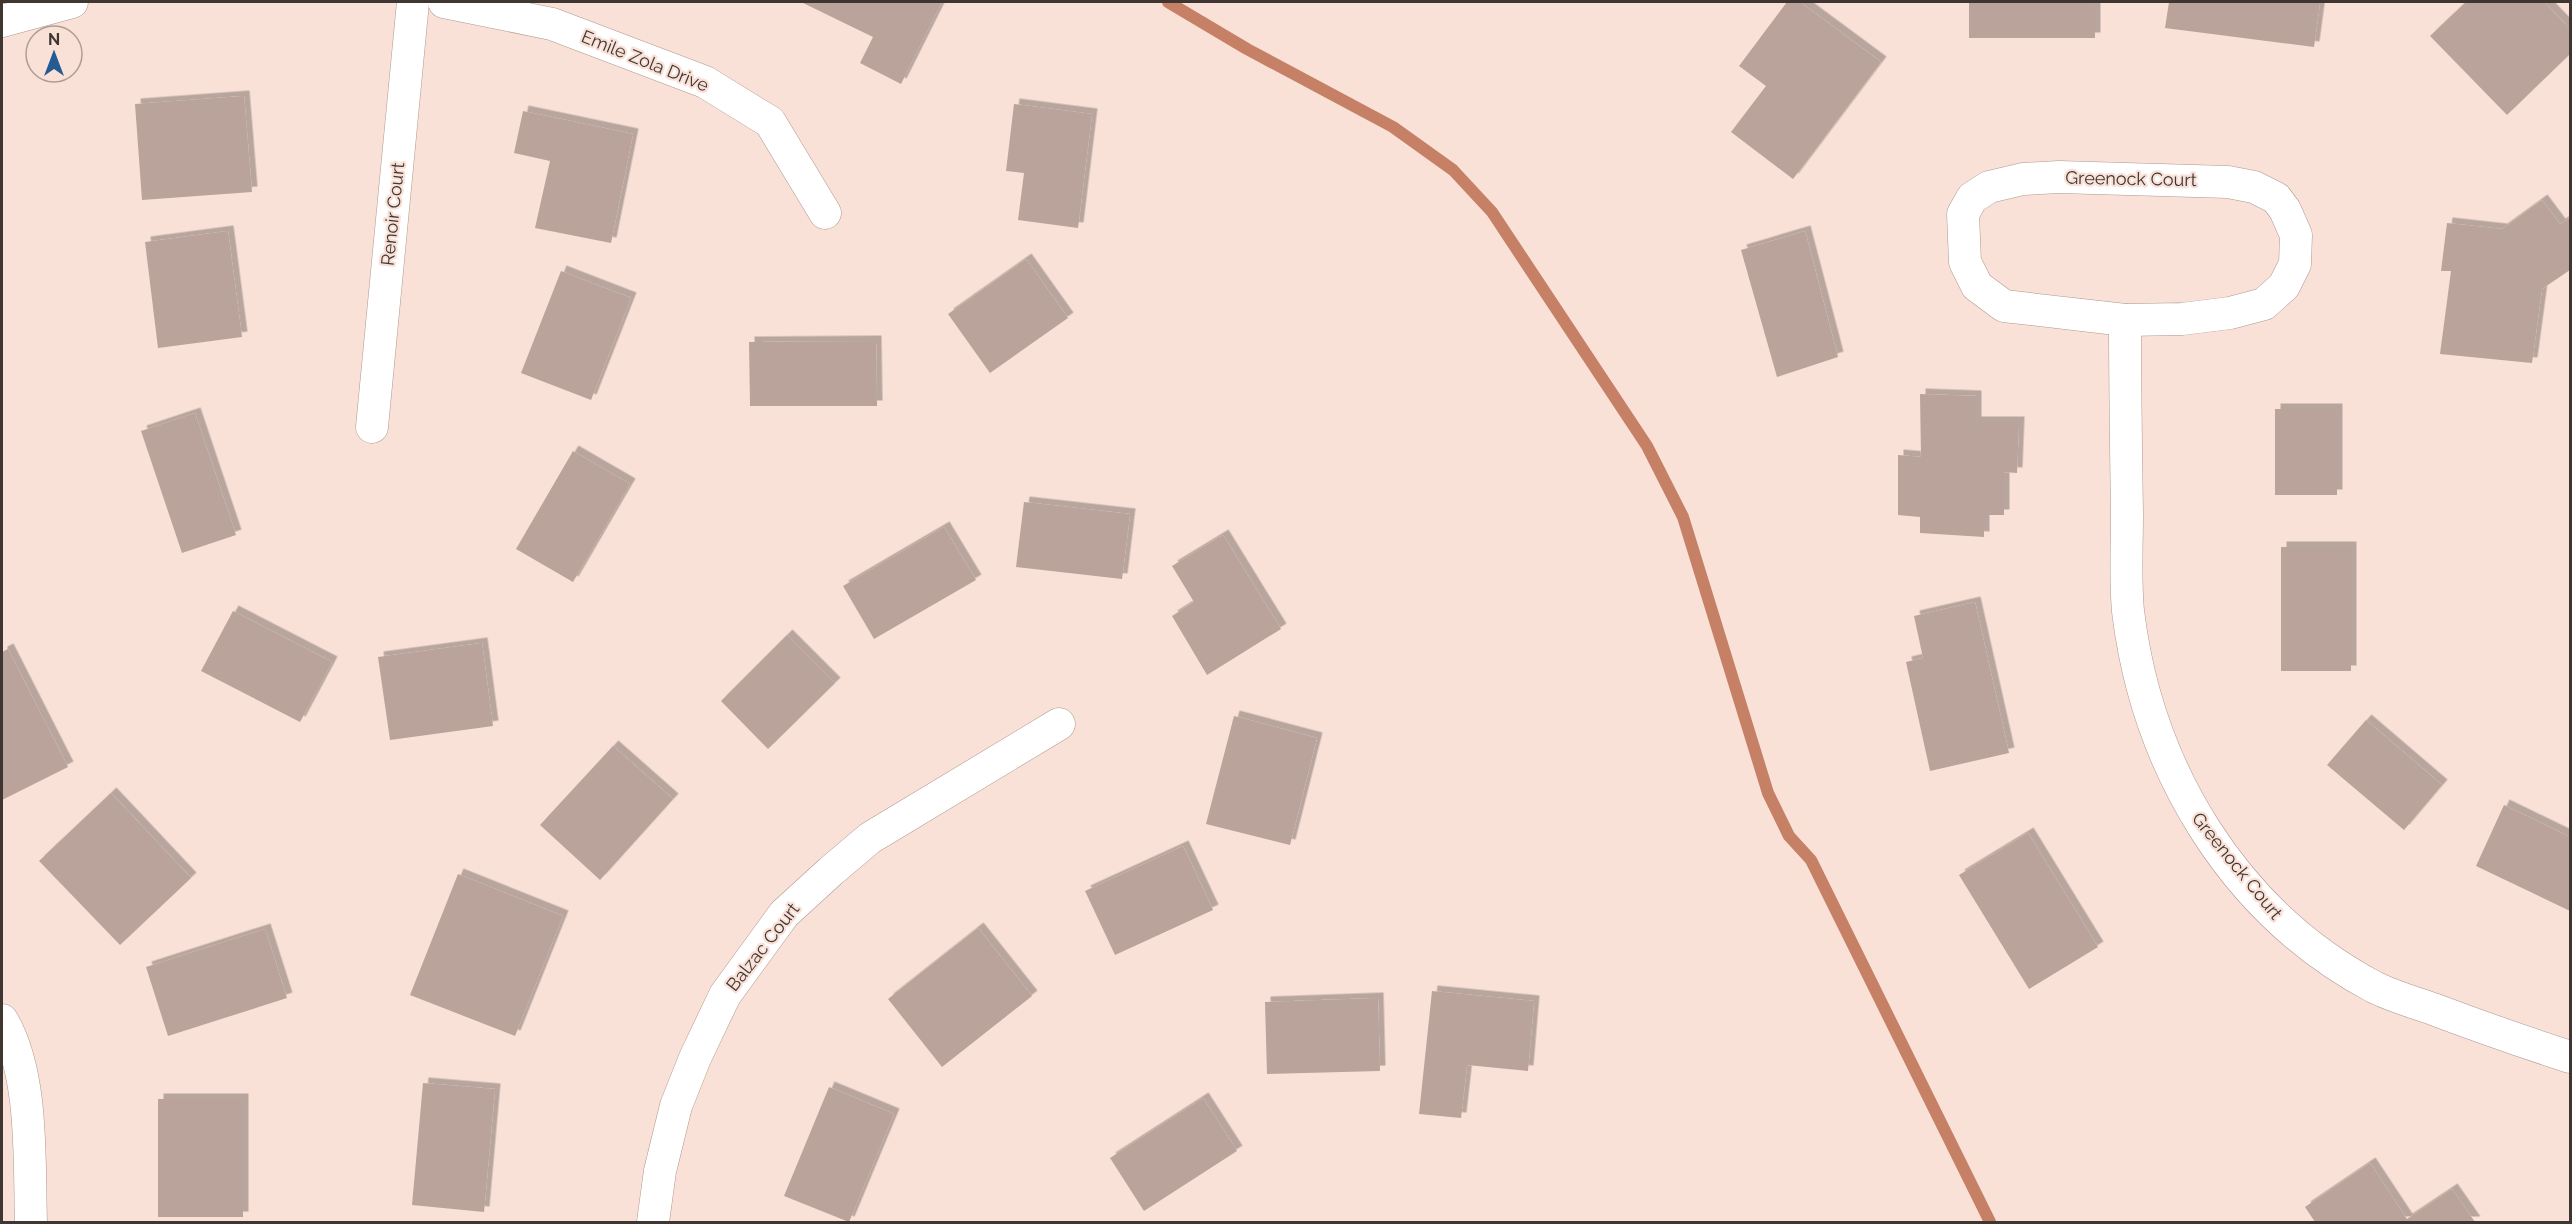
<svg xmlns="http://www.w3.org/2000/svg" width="2572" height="1224" font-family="Raleway,sans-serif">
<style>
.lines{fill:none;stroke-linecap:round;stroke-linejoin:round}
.stream{stroke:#c58065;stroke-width:12}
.building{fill:#baa39a;filter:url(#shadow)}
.street-casing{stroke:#af988f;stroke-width:33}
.street{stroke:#fff;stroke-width:32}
.labels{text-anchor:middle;stroke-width:4.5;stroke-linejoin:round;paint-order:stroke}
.street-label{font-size:18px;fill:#3f3632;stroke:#fae1d7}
</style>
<defs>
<filter id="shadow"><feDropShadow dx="5.5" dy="-5.5" stdDeviation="0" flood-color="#0004"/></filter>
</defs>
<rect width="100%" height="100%" fill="#fae1d7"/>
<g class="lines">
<path class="stream" d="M1168,2L1247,49L1393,127L1453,170L1492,212L1647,446L1683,517L1768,793L1789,836L1811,860L1990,1222"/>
</g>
<g class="building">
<path d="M801,2H942L901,84L860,63L873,37Z"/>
<path d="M1787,2H1800L1881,62L1793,179L1731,132L1766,86L1739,66Z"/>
<rect x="1969" y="2" width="126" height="36"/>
<path d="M2169,2H2320L2314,47L2165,28Z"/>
<path d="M2466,2H2544L2570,29V54L2507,115L2430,36Z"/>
<path d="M244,96L252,192L142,200L135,104Z"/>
<path d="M1014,104L1092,114L1078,228L1018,220L1024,173L1006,171Z"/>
<path d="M523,111L633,134L611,243L535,228L550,161L514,153Z"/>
<path d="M2542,200L2560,224L2570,218V270L2542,289L2532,363L2440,354L2451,271H2441L2447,223L2502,229Z"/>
<path d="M228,231L242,337L158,348L145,242Z"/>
<path d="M1805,231L1838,357L1777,377L1741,250Z"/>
<path d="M1026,259L1068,318L990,373L948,314Z"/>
<path d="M561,271L631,298L591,400L521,373Z"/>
<path d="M876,341L877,406H750L749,342Z"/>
<path d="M1920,394L1976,396V422H2019L2017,473L2004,472V515H1984V537L1920,533V517L1898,515V455L1921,457Z"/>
<rect x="2275" y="409" width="62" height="86"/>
<path d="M195,413L236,535L182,553L141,431Z"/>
<path d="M573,451L630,484L573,582L516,549Z"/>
<path d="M1024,502L1130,514L1122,579L1016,567Z"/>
<path d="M944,527L976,580L874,639L843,586Z"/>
<path d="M1223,535L1281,629L1207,675L1172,616L1194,602L1172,566Z"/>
<rect x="2281" y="547" width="70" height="124"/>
<path d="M1975,602L2009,753L1930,771L1906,662L1923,658L1914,616Z"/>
<path d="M233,611L332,662L300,722L201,671Z"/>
<path d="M787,635L835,683L768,749L721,701Z"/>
<path d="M482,643L493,726L390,740L378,657Z"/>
<path d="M8,649L68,767L2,800V652Z"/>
<path d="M1234,716L1317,738L1290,845L1206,824Z"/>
<path d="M2366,720L2442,785L2404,830L2327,765Z"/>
<path d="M613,746L673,799L600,880L540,825Z"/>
<path d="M111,793L191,878L120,945L39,861Z"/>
<path d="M2504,805L2570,837V911L2476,866Z"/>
<path d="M2028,833L2098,947L2029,989L1959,875Z"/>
<path d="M1183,846L1213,910L1115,955L1085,891Z"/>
<path d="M458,874L563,916L515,1036L410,995Z"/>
<path d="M978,928L1032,996L942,1067L888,999Z"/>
<path d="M265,929L287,998L168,1036L146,967Z"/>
<path d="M1432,991L1534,1001L1528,1071L1467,1065L1461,1118L1419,1114Z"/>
<path d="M1378,998L1380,1071L1267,1074L1265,1002Z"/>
<path d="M423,1083L495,1089L484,1212L412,1205Z"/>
<path d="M829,1087L894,1114L849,1222L784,1196Z"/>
<path d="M1203,1098L1237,1151L1144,1211L1110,1158Z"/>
<rect x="158" y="1099" width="85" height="118"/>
<path d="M2370,1163L2407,1219L2452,1189L2475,1222H2315L2305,1207Z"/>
</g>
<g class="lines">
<defs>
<g id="street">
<path d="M444,2L552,24L705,82L770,122L825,213"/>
<path d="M2,21L72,2"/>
<path d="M2059,177L2228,182L2254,187L2276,198L2285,210L2296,235L2295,264L2284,286L2264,304L2230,313L2182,319L2125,320L2004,306L1977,286L1965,262L1963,214L1972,198L1989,187L2023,179Z"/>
<path d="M2125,320C2125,385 2126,449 2127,514C2127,546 2125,580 2128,611C2147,768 2233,912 2374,987C2392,996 2413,1002 2433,1009C2478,1026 2524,1042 2570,1057"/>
<path d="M372,427L413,2"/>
<path d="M2,1020C34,1073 29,1162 31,1222"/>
<path d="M653,1222L660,1171L676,1106L695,1058L725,995L784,914L831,871L870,838L1059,724"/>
</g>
</defs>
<use href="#street" class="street-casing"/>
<use href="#street" class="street"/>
</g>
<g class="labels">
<g class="street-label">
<text transform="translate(645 61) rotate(22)" y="6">Emile Zola Drive</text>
<text transform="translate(2131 179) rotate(1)" y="6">Greenock Court</text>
<text transform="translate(393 214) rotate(-84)" y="6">Renoir Court</text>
<text transform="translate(2237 866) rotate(51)" y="6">Greenock Court</text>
<text transform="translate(763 947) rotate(-52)" y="6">Balzac Court</text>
</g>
</g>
<rect width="2572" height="1224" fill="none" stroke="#3f3632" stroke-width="6"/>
<g transform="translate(54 54)"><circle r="28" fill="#fae1d7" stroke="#af9d95" stroke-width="1.5"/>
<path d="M0-4.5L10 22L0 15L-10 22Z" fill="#255b93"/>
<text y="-9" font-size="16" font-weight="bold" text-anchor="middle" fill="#3f3632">N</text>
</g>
</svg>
